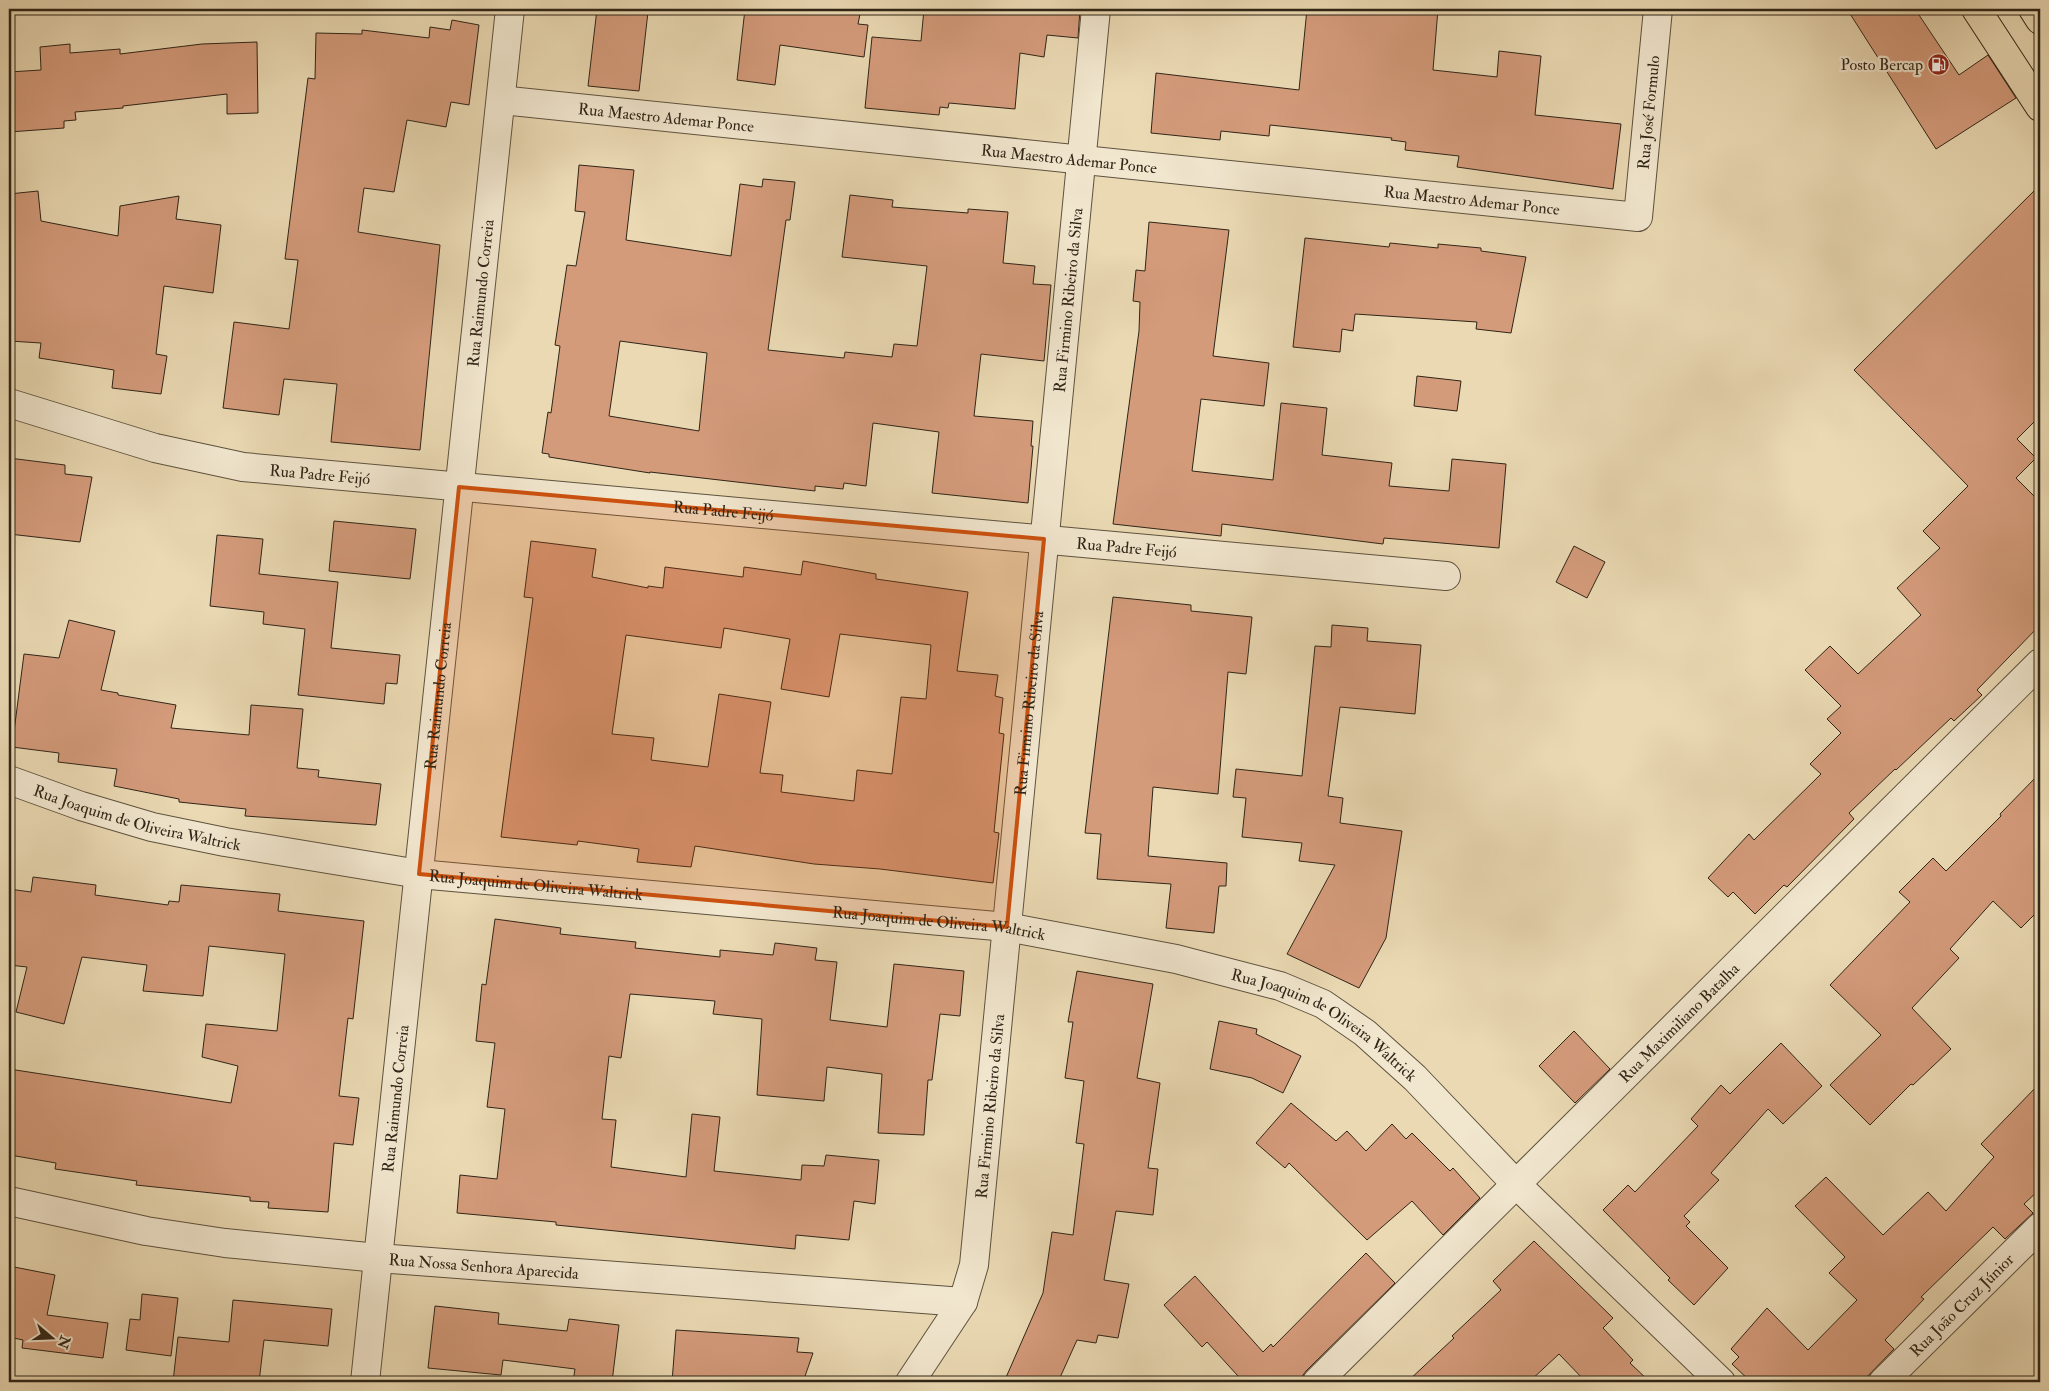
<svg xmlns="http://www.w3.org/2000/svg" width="2049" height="1391" font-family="'IM FELL Double Pica',serif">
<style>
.building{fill:#d49b7b;stroke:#2f2517;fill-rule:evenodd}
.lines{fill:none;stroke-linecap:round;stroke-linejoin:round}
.minor-casing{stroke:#5e523e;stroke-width:30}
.major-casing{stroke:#2f2517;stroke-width:30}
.minor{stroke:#f1e6ce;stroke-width:28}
.major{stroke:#ead9b3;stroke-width:28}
.marked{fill:#cc510e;fill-opacity:0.2;stroke:#cc510e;stroke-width:4;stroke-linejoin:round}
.labels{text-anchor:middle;stroke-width:4.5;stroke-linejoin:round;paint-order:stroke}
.poi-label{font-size:16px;fill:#2f2517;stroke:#f1e6ce;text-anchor:end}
.street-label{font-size:16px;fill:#2f2517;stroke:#f1e6ce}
</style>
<rect width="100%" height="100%" fill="#ead9b3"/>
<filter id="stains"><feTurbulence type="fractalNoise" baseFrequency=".004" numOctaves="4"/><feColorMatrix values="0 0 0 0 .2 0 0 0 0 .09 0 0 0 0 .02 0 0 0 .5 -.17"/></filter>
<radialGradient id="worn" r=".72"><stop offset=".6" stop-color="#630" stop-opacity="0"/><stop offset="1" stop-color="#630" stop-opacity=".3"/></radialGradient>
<g class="building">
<path d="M597,9L648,12L639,91L588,86Z"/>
<path d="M745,9H861L858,24L868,25L864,57L780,45L775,85L737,80Z"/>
<path d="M924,9H1080L1078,38L1047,35L1044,57L1020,53L1015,109L949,103L948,108L940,107L939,115L865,108L872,37L921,41Z"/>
<path d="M1307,9H1438L1433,70L1497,77L1499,51L1541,56L1535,115L1621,124L1613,189L1457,167L1459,156L1405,150L1406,142L1391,140L1392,138L1270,125L1269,136L1221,131L1220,140L1151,133L1156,73L1299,90Z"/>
<path d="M1847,9H1915L1959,75L1988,55L2016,98L1936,149Z"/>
<path d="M452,20L479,25L469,105L451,102L446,127L407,120L394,192L364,188L358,232L440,245L420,450L331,442L337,384L284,379L279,415L223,408L234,322L289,329L298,260L285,259L308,78L315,79L316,33L362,34V30L429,38L430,27L450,30Z"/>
<path d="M257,42L258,113L227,114V94L123,106V108L75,112L76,120L64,121V128L9,132V72L41,70L40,47L70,44V53L120,49V54L202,44Z"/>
<path d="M579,165L634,170L626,240L731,256L740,184L762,187L763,179L795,182L790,220H786L768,350L844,358L845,352L892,357L894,344L917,346L927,266L842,257L850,195L893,200L892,207L968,213V209L1008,212L1003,263L1035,266L1033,284L1051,285L1044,361L981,354L974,416L1033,421L1031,446H1033L1028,503L932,493L939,432L873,423L866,486L844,483L843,489L815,486V491L650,472V473L549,457V454L542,453L548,412L551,413L560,346L555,345L567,265L576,266L585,212L575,211ZM620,341L707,353L699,431L609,416Z"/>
<path d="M2040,185V416L2017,439L2036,458L2016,478L2040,502V625L1977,690L1982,695L1954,721L1951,718L1896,770L1895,769L1849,813L1854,819L1787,887L1784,885L1755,914L1733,892L1728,897L1708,878L1749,834L1754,840L1821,774L1810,764L1841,733L1827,719L1841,706L1805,670L1830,646L1858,674L1921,615L1897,588L1940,548L1923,531L1968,486L1854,370Z"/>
<path d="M38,191L41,221L118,236L120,206L179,196L176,219L221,225L213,293L164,286L156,354L167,356L161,394L112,388L114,370L39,358L41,343L9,341V194Z"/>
<path d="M1149,222L1229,230L1213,356L1269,363L1264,406L1201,399L1192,471L1273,480L1281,403L1327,408L1322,455L1392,463L1389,486L1449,491L1452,459L1506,464L1499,548L1384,538L1383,544L1222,524L1221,536L1113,524L1139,331L1140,302L1133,301L1136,270L1145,271Z"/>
<path d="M1305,238L1389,247L1390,243L1438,248V244L1481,248V251L1526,257L1511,333L1476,329L1477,322L1355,314L1353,331L1342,329L1340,352L1293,347Z"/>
<path d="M1417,376L1461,381L1457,411L1414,406Z"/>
<path d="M9,458L65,465V474L92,477L80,542L9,534Z"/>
<path d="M334,521L416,529L410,579L329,571Z"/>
<path d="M217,535L263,539L259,574L338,582L331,648L400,655L397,684L386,683L384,704L298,695L305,629L263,624L264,612L210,606Z"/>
<path d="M531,541L596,549L592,577L648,588V586L663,588L665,567L743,577L744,567L801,575L803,561L876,574V579L968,592L957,671L998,675L995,696L1003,698L999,733L1004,734L994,832L999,833L993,883L880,869L814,864L695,846L691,867L637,862L639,849L578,841L577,845L501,837L533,598L524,597ZM724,628L790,639L781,689L829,697L840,634L931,645L926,699L901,697L892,774L857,770L854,801L781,792L783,775L760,773L771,702L719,694L708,767L651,760L654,738L612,734L626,635L721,648Z"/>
<path d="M1574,546L1605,562L1587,598L1556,582Z"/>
<path d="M1113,597L1191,605V611L1252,617L1246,674L1228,672L1218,794L1153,787L1148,856L1227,863L1226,886H1219L1214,933L1166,928L1171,884L1097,879L1101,834L1085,833Z"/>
<path d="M69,620L115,631L101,690L118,693V695L176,705L171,728L249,735L251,705L303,709L297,768L319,770L318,777L381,784L376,825L245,816L246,809L179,802V799L114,786L117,769L58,762L59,753L12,747L24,654L59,658Z"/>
<path d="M1332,625L1368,628L1367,641L1421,645L1415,714L1340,707L1328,796L1343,798L1340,823L1402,831L1386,938L1359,988L1287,954L1335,865L1299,861L1302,843L1242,837L1246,798L1233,797L1236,769L1302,776L1315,646L1331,647Z"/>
<path d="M2040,773V909L2021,928L1993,901L1950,949L1959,958L1912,1008L1951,1049L1913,1085L1911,1084L1870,1125L1830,1085L1881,1035L1830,985L1910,902L1899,892L1933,858L1946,871L2001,816L2000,814Z"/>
<path d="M33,877L96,885L95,895L168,905L169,901L179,902L181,885L280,894L278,911L364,921L353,1019L348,1018L339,1096L359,1098L353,1145L334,1143L328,1212L268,1208L269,1202L250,1201V1197L136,1185L137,1181L55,1169L56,1163L10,1155L13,1125H9V1069L231,1103L238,1066L202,1057L206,1024L277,1031L285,954L209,946L203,996L143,991L147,965L82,957L64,1024L16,1012L27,967L9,965V889L31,892Z"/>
<path d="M495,919L561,928L560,934L636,942L635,948L720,957V950L773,955L775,943L817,948L815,960L837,962L830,1020L887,1027L894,964L964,971L960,1016L940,1014L932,1080H928L924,1135L878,1133L882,1074L827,1067L824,1101L757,1095L762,1019L713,1014L715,1001L630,994L621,1058L609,1056L602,1119L616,1120L611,1167L686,1177L692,1114L720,1117L714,1171L801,1180L802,1165L824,1166L826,1155L879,1160L875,1204L854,1201L849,1240L796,1235L795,1249L556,1225V1222L457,1213L460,1175L497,1179L505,1109L487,1107L495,1043L476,1041L482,984L486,985Z"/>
<path d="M1077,971L1153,984L1137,1078L1160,1083L1148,1168L1158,1169L1153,1215L1116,1211L1104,1280L1129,1284L1118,1338L1098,1335L1096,1343L1077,1340L1058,1382H1004L1043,1293L1052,1232L1073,1235L1084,1144L1076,1143L1084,1081L1065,1078L1073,1022H1068Z"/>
<path d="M1219,1021L1257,1029L1256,1034L1301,1056L1283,1093L1252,1078L1210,1069Z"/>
<path d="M1574,1031L1610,1069L1575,1103L1539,1066Z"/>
<path d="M1781,1043L1822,1086L1783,1124L1768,1109L1711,1173L1719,1180L1684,1216L1690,1222L1686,1226L1728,1268L1694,1305L1668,1280L1670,1278L1603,1210L1628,1185L1635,1192L1698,1126L1691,1119L1721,1085L1730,1094Z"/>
<path d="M2040,1083V1189L2024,1204L2033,1213L2005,1239L1993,1227L1921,1297L1924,1299L1885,1340L1894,1349L1862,1382H1751L1732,1364L1739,1357L1731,1349L1767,1308L1808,1350L1857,1300L1829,1273L1845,1257L1795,1206L1826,1177L1883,1235L1928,1192L1946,1211L1994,1157L1981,1144Z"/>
<path d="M1291,1103L1336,1141L1347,1131L1366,1151L1392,1124L1406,1139L1412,1133L1450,1171L1453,1168L1480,1198L1443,1235L1412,1201L1367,1240L1289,1163L1285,1168L1256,1143Z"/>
<path d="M1534,1241L1613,1318L1603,1328L1633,1360L1630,1363L1650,1382H1586L1559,1354L1529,1382H1407L1454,1338L1452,1336L1501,1290L1493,1281Z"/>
<path d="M1366,1253L1395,1283L1306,1371L1298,1382H1232L1238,1376L1207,1342L1202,1347L1164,1305L1195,1276L1263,1352L1271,1344L1273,1347Z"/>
<path d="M9,1266L55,1275L47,1315L108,1323L103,1358L22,1348L23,1340L9,1337Z"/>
<path d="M142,1294L178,1298L171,1356L126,1350L130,1319L140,1320Z"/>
<path d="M233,1300L332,1309L328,1346L264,1340L259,1382H173L178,1337L229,1342Z"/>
<path d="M435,1306L499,1313L498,1324L567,1331L569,1319L619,1325L612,1382H573L575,1369L503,1360L501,1375L428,1368Z"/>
<path d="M676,1330L799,1338L797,1352L813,1353L803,1382H672Z"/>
</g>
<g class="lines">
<defs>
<g id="minor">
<path id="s1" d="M501,100L1638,217L1658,9"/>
<path id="s2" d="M9,403L155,448L243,467L1446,576"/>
<path id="s3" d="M9,780L81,806L152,827L225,842L419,874L1007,927L1176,959L1280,986L1323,1004L1365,1033L1415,1078L1516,1184L1721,1382"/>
<path id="s4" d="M9,1201L146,1231L225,1243L378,1258L963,1302"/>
<path id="s5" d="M365,1382L510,9"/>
<path id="s6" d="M910,1382L963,1302L974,1265L1096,9"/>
<path id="s7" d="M1317,1382L2040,663"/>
<path id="s8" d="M1883,1382L2040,1227"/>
</g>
<g id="major">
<path d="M1976,9L2040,107"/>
<path d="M2033,9L2040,20"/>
</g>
</defs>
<use href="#minor" class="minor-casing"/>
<use href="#major" class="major-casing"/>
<use href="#minor" class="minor"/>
<use href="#major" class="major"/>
</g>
<path class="marked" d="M459,487L1044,539L1007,927L419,874Z"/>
<defs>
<symbol id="fuel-disc" viewBox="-11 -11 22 22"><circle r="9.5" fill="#8f2418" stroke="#f1e6ce"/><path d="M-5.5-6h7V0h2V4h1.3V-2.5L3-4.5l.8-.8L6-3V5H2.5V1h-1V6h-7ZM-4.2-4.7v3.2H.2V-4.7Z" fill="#fff"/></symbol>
</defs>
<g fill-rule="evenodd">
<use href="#fuel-disc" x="1926" y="52" width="25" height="25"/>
</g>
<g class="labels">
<g class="poi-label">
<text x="1923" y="70">Posto Bercap</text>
</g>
<g class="street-label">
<text dy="6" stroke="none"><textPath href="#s1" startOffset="1248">Rua José Formulo</textPath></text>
<text dy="6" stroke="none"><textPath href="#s1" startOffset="166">Rua Maestro Ademar Ponce</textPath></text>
<text dy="6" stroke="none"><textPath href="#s1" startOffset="571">Rua Maestro Ademar Ponce</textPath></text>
<text dy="6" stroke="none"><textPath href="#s1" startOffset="976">Rua Maestro Ademar Ponce</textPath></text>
<text dy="6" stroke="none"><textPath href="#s5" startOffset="1095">Rua Raimundo Correia</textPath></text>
<text dy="6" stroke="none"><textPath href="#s6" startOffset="1104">Rua Firmino Ribeiro da Silva</textPath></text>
<text dy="6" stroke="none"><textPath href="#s2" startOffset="320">Rua Padre Feijó</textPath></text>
<text dy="6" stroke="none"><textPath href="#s2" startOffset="725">Rua Padre Feijó</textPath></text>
<text dy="6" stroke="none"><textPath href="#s2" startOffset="1130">Rua Padre Feijó</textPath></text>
<text dy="6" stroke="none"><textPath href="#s5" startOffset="690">Rua Raimundo Correia</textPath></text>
<text dy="6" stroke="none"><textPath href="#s6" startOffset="699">Rua Firmino Ribeiro da Silva</textPath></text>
<text dy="6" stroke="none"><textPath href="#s3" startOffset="134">Rua Joaquim de Oliveira Waltrick</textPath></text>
<text dy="6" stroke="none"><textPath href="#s3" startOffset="539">Rua Joaquim de Oliveira Waltrick</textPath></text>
<text dy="6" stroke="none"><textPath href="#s3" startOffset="944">Rua Joaquim de Oliveira Waltrick</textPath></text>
<text dy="6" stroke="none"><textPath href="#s7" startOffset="510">Rua Maximiliano Batalha</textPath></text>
<text dy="6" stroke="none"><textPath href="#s3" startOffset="1349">Rua Joaquim de Oliveira Waltrick</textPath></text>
<text dy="6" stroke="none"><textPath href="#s5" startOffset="285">Rua Raimundo Correia</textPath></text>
<text dy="6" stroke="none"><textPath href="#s6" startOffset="294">Rua Firmino Ribeiro da Silva</textPath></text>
<text dy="6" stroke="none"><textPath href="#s4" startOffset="480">Rua Nossa Senhora Aparecida</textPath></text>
<text dy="6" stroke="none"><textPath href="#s8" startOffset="110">Rua João Cruz Júnior</textPath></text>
</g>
</g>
<rect width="2049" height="1391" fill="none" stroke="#ead9b3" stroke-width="30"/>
<rect x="10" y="10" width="2029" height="1371" fill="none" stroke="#2f2517" stroke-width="2.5"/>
<rect x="15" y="15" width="2019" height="1361" fill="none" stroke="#2f2517"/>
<g transform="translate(52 1338) rotate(109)" stroke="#f1e6ce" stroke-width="4" paint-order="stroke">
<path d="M0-4L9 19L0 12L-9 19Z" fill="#2f2517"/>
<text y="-8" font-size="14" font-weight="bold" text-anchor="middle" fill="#2f2517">N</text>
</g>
<rect width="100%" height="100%" filter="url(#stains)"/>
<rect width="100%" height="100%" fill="url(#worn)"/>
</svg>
